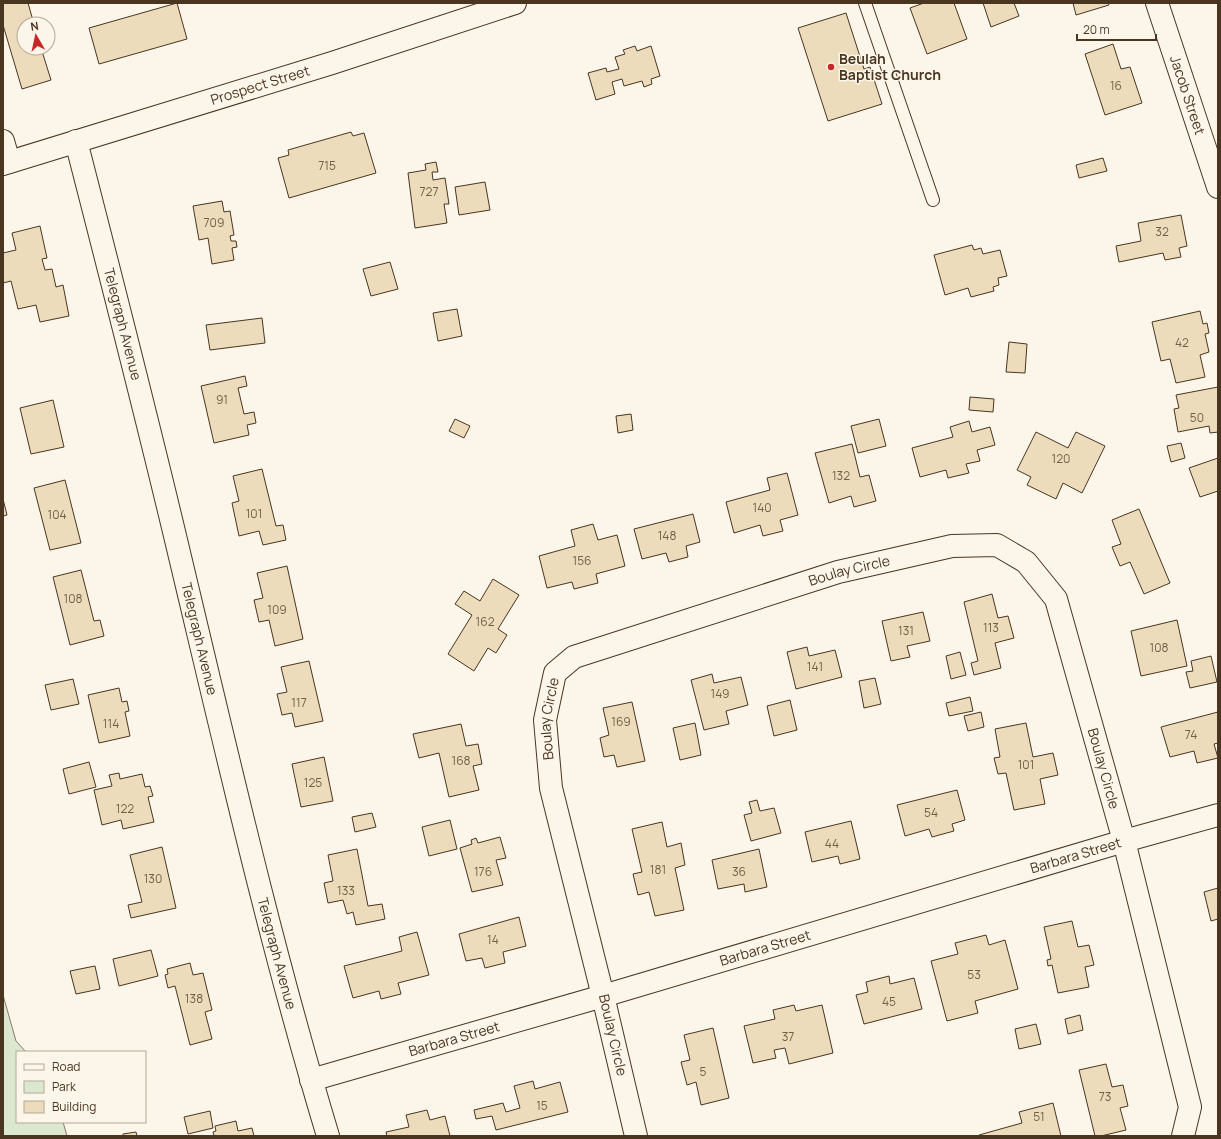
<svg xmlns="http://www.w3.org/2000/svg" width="1221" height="1139" font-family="Manrope,sans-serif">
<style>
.green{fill:#dce7d0;stroke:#887966}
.building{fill:#ecdcbc;stroke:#4a3520}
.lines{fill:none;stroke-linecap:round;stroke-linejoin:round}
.service-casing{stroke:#4a3520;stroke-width:14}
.minor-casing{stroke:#4a3520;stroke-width:24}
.secondary-casing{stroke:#4a3520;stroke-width:24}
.service{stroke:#fbf6e9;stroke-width:12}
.minor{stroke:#fbf6e9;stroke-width:22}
.secondary{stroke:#fbf6e9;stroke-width:22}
.poi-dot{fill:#c62828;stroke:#fbf6e9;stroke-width:1.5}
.labels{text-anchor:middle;stroke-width:3;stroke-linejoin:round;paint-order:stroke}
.number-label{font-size:12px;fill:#725f47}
.poi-label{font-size:14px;font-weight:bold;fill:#4a3520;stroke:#fbf6e9;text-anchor:start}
.street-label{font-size:14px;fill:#4a3520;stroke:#fbf6e9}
</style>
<rect width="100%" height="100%" fill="#fbf6e9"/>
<path class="green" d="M3,995L16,1041L26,1052H17V1122H63L67,1136H3Z"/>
<g class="building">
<path d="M3,3H28L34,24H24V48H41L51,80L22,89L3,25Z"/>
<path d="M177,3L187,39L99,64L89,28Z"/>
<path d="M924,3H954L967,39L927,54L910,8Z"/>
<path d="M983,3H1014L1019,16L991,27Z"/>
<path d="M1073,3H1108L1109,5L1076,15Z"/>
<path d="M846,13L864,69L870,67L882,104L828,121L798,28Z"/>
<path d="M1113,44L1121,69L1130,67L1142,103L1105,115L1085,54Z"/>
<path d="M635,46L637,51L651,46L660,76L651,79L652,84L644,87L642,81L624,86L622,79L612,82L615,94L596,100L588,73L606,68L607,72L619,69L615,57L625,54L623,50Z"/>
<path d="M351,132L353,136L364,133L376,173L289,198L278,158L289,155L288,150Z"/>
<path d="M1103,158L1107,171L1079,178L1076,165Z"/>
<path d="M436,162L438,172H432L433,180L445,178L449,204H444L447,223L415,228L408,173L426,170L425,164Z"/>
<path d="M485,182L490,210L459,215L455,187Z"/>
<path d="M222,201L224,212L230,211L234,235L230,236L231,241H236L237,247L232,248L234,260L212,264L208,238L199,240L193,206Z"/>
<path d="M1181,215L1187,246L1179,248L1181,257L1165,260L1163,253L1119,262L1116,246L1141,241L1138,223Z"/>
<path d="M40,226L47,258L42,259L45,270L52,269L56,287L63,285L69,316L40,322L36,305L18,309L11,281L3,283V253L16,250L12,233Z"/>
<path d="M972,245L974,250L981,248L983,254L1000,250L1007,276L998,278L999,285L993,287L994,291L971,297L968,288L945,295L934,255Z"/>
<path d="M390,262L398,289L371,296L363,269Z"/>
<path d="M457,309L462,336L438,341L433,313Z"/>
<path d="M1200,311L1203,324L1207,323L1209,333L1205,334L1209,352L1200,355L1205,377L1176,383L1170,359L1161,361L1152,322Z"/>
<path d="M262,318L265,343L210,350L206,325Z"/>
<path d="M1009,342L1027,344L1025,373L1006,372Z"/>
<path d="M245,376L247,386L238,388L244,414L254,412L256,423L247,425L249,435L214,443L201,386Z"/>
<path d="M1218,387V432L1210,433L1209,426L1178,432L1174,409L1179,408L1176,395Z"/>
<path d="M970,397L994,399L993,412L969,410Z"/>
<path d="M53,400L64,447L31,454L20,408Z"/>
<path d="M631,414L633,430L618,433L616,416Z"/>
<path d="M455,419L470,426L464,438L449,431Z"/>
<path d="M879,419L886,446L858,453L851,426Z"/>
<path d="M969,421L972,432L990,427L995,445L977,450L980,461L966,464L969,473L948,478L946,470L920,477L912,448L953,437L950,427Z"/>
<path d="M1036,432L1068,448L1076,432L1105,446L1082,493L1063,483L1056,499L1027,485L1031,477L1017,470Z"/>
<path d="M1181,443L1185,458L1171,462L1167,446Z"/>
<path d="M852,444L860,477L869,475L876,501L854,507L851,496L829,503L815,453Z"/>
<path d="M1218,458V491L1200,497L1189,468Z"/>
<path d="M262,469L276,526L283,525L286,540L263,545L259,531L239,536L232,503L239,501L233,476Z"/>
<path d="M787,473L798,515L780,520L783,531L763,536L760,525L734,533L726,502L770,490L767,478Z"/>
<path d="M65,480L81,543L50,550L34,488Z"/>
<path d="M3,499L7,515L3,516Z"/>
<path d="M1139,509L1170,583L1144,594L1130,562L1120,566L1112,547L1121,544L1112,520Z"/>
<path d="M693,514L700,542L686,546L688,557L669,562L666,553L642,559L634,529Z"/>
<path d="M593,524L598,540L617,535L625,566L596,574L598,583L574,589L572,582L547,588L539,556L575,546L571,530Z"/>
<path d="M287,566L303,639L275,646L269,620L259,622L254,600L263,598L257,573Z"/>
<path d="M81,570L94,621L100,620L104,636L70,645L53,577Z"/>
<path d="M493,579L519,595L498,629L507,635L496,653L488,648L474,671L448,654L472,615L455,604L464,591L480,601Z"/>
<path d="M992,594L998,618L1008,616L1014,638L995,643L1001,668L974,675L971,663L978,661L964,602Z"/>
<path d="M923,612L930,641L907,646L910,657L891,661L882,621Z"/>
<path d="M1177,620L1187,666L1141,676L1131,631Z"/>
<path d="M807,647L809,656L835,650L842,677L796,689L787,652Z"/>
<path d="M960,652L966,675L951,679L946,656Z"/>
<path d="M1211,656L1217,682L1190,688L1186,672L1193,671L1191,661Z"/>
<path d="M309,661L323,721L295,727L292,713L282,715L277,694L287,692L281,667Z"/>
<path d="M712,674L714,683L741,677L748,705L726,711L729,724L704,730L691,680Z"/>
<path d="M875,678L881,704L864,708L859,681Z"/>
<path d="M73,679L79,704L51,710L45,685Z"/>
<path d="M119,688L122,702L127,701L129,711L125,712L130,736L99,743L88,695Z"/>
<path d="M970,697L973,711L949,716L946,703Z"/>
<path d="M790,700L797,730L774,736L767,706Z"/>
<path d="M632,702L645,761L617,767L614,755L604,757L600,738L609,735L603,708Z"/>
<path d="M981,712L984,727L968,731L964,716Z"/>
<path d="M1218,712V743L1214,744L1218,758L1197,763L1194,751L1170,757L1161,727Z"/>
<path d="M695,723L701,755L680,760L673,728Z"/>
<path d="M1026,723L1033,757L1053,753L1058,775L1040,779L1045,804L1014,810L1006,773L998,774L994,758L1000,757L995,729Z"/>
<path d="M461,724L466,746L478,744L482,764L473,766L479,790L449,797L439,753L419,758L413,734Z"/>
<path d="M324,757L333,801L301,807L292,764Z"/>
<path d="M89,762L96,787L69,794L63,769Z"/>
<path d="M119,773L120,779L142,774L145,787L150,786L153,796L148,797L154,822L123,829L121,820L102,825L94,790L112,786L109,775Z"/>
<path d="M957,790L965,820L952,824L954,831L932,837L929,829L905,836L897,805Z"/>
<path d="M757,800L760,811L774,808L781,833L751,841L744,815L752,813L749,802Z"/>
<path d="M372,813L376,827L355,832L352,817Z"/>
<path d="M450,820L457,849L429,856L422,827Z"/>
<path d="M851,821L860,859L840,864L838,856L812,862L805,832Z"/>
<path d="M662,822L667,847L681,843L685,865L675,868L684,910L655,916L649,892L638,895L633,874L642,872L632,829Z"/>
<path d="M500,837L506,858L496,860L503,885L472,892L460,848L472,844L471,840L476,838L478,843Z"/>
<path d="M162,847L176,908L131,918L128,905L142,902L130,855Z"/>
<path d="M357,849L368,906L382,904L385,919L356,925L353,912L347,914L343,900L328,903L324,883L333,881L328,855Z"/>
<path d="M759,849L767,887L745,892L744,884L718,889L712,860Z"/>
<path d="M1218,888V919L1211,921L1204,892Z"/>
<path d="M519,917L526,946L503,952L505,963L485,968L482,958L466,961L459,934Z"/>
<path d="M1072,921L1078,947L1089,945L1094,965L1085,967L1089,987L1058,993L1052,965L1048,966L1047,960L1051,959L1044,927Z"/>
<path d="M417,932L429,975L398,983L401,994L381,999L379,991L353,998L344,966L402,951L399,937Z"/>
<path d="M986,935L989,945L1005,940L1018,989L975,1001L978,1013L947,1021L931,961L958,954L955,943Z"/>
<path d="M151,950L158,976L119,986L113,959Z"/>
<path d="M190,963L193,975L203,973L212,1010L205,1012L212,1039L190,1045L175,986L168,988L165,975L168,974L167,969Z"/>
<path d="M95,966L100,989L76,994L70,971Z"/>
<path d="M889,976L890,984L914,978L922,1009L864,1024L856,995L868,992L866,982Z"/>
<path d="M794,1005L796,1011L822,1005L833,1053L789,1064L785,1048L774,1050L776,1058L753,1063L744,1026L775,1019L773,1010Z"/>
<path d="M1080,1015L1083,1030L1068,1034L1065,1019Z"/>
<path d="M1036,1024L1041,1044L1019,1049L1015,1029Z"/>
<path d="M713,1028L729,1098L701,1105L696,1082L687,1085L681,1062L690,1060L684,1035Z"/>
<path d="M1106,1064L1112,1087L1123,1085L1128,1106L1120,1108L1126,1130L1101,1136H1095L1079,1070Z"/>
<path d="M533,1081L535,1089L560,1082L568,1112L496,1130L492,1116L476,1119L474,1110L503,1103L506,1112L520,1108L514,1086Z"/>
<path d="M1053,1103L1061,1136H979V1135L1022,1123L1019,1112Z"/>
<path d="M427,1110L430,1120L445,1116L450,1136H387L386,1132L409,1127L406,1115Z"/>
<path d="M210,1111L213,1128L188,1134L184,1117Z"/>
<path d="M236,1121L238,1131L252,1128L254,1136H214L213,1132L216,1131L215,1126Z"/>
<path d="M136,1132L137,1136H123V1134Z"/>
</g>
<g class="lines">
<defs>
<path id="service" d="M865,3L933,200"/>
<g id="minor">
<path id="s1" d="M1157,3L1218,187"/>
<path d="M3,141L9,162"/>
<path id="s2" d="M76,141C112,281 148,421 181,561C227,754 271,947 328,1136"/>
<path id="s3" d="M311,1080L603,996L1124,841L1218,815"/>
<path id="s4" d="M636,1136L603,996L551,788L545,720L555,673L574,657L838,572L952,546L997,545L1026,562L1056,599L1124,841L1190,1107L1183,1136"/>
</g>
<g id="secondary">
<path id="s5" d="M3,164L332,63L515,3"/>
</g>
</defs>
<use href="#service" class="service-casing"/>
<use href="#minor" class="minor-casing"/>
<use href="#secondary" class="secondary-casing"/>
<use href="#service" class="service"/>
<use href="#minor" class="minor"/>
<use href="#secondary" class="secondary"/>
</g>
<circle class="poi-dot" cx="831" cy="67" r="4"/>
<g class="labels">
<g class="number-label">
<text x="1116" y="90">16</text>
<text x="327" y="170">715</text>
<text x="429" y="196">727</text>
<text x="214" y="227">709</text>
<text x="1162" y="236">32</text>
<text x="1182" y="347">42</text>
<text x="222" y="404">91</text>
<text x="1197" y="422">50</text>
<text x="1061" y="463">120</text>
<text x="841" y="480">132</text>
<text x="762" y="512">140</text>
<text x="254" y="518">101</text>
<text x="57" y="519">104</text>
<text x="667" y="540">148</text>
<text x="582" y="565">156</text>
<text x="73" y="603">108</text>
<text x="277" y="614">109</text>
<text x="485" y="626">162</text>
<text x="991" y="632">113</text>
<text x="906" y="635">131</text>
<text x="1159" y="652">108</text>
<text x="815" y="671">141</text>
<text x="720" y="698">149</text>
<text x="299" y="707">117</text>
<text x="621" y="726">169</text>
<text x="111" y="728">114</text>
<text x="1191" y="739">74</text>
<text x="461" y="765">168</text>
<text x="1026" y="769">101</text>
<text x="313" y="787">125</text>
<text x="125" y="813">122</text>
<text x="931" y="817">54</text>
<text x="832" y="848">44</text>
<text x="658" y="874">181</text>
<text x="483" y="876">176</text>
<text x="739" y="876">36</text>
<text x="153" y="883">130</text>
<text x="346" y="895">133</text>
<text x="493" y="944">14</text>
<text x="974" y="979">53</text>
<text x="194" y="1003">138</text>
<text x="889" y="1006">45</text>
<text x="788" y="1041">37</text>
<text x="703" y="1076">5</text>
<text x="1105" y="1101">73</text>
<text x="542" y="1110">15</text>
<text x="1039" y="1121">51</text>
</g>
<g class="poi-label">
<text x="839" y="64">Beulah<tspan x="839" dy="16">Baptist Church</tspan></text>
</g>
<g class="street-label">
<text dy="5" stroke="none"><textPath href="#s5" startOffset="269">Prospect Street</textPath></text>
<text dy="5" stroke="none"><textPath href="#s1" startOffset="97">Jacob Street</textPath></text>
<text dy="5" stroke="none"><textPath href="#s2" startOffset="189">Telegraph Avenue</textPath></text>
<text dy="5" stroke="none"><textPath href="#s4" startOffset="788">Boulay Circle</textPath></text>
<text dy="5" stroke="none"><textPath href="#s2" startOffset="513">Telegraph Avenue</textPath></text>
<text dy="5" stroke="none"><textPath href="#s4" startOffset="428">Boulay Circle</textPath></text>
<text dy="5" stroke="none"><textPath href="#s4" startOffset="1196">Boulay Circle</textPath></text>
<text dy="5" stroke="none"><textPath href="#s3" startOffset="797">Barbara Street</textPath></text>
<text dy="5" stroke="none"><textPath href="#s3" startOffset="473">Barbara Street</textPath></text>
<text dy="5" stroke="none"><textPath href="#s2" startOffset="837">Telegraph Avenue</textPath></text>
<text transform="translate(613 1035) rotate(77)" y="5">Boulay Circle</text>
<text dy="5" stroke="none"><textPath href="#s3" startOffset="149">Barbara Street</textPath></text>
</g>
</g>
<rect width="1221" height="1139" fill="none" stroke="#4a3520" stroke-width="8"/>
<rect x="16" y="1051" width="130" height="72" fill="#fbf6e9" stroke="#b4a999"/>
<rect x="24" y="1064" width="20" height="6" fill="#fbf6e9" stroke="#b4a999"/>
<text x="52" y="1071" font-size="12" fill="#4a3520">Road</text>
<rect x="24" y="1081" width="20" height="12" fill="#dce7d0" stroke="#b4a999"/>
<text x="52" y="1091" font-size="12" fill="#4a3520">Park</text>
<rect x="24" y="1101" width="20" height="12" fill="#ecdcbc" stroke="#b4a999"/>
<text x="52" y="1111" font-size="12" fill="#4a3520">Building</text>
<g transform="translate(36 36) rotate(351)"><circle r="19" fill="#fbf6e9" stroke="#b4a999"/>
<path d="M0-3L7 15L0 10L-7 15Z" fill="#c62828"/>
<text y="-6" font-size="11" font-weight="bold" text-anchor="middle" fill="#4a3520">N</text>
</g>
<path d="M1077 34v6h79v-6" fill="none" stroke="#4a3520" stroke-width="2"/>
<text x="1083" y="34" font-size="12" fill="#4a3520" stroke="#fbf6e9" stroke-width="3" paint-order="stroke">20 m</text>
</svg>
